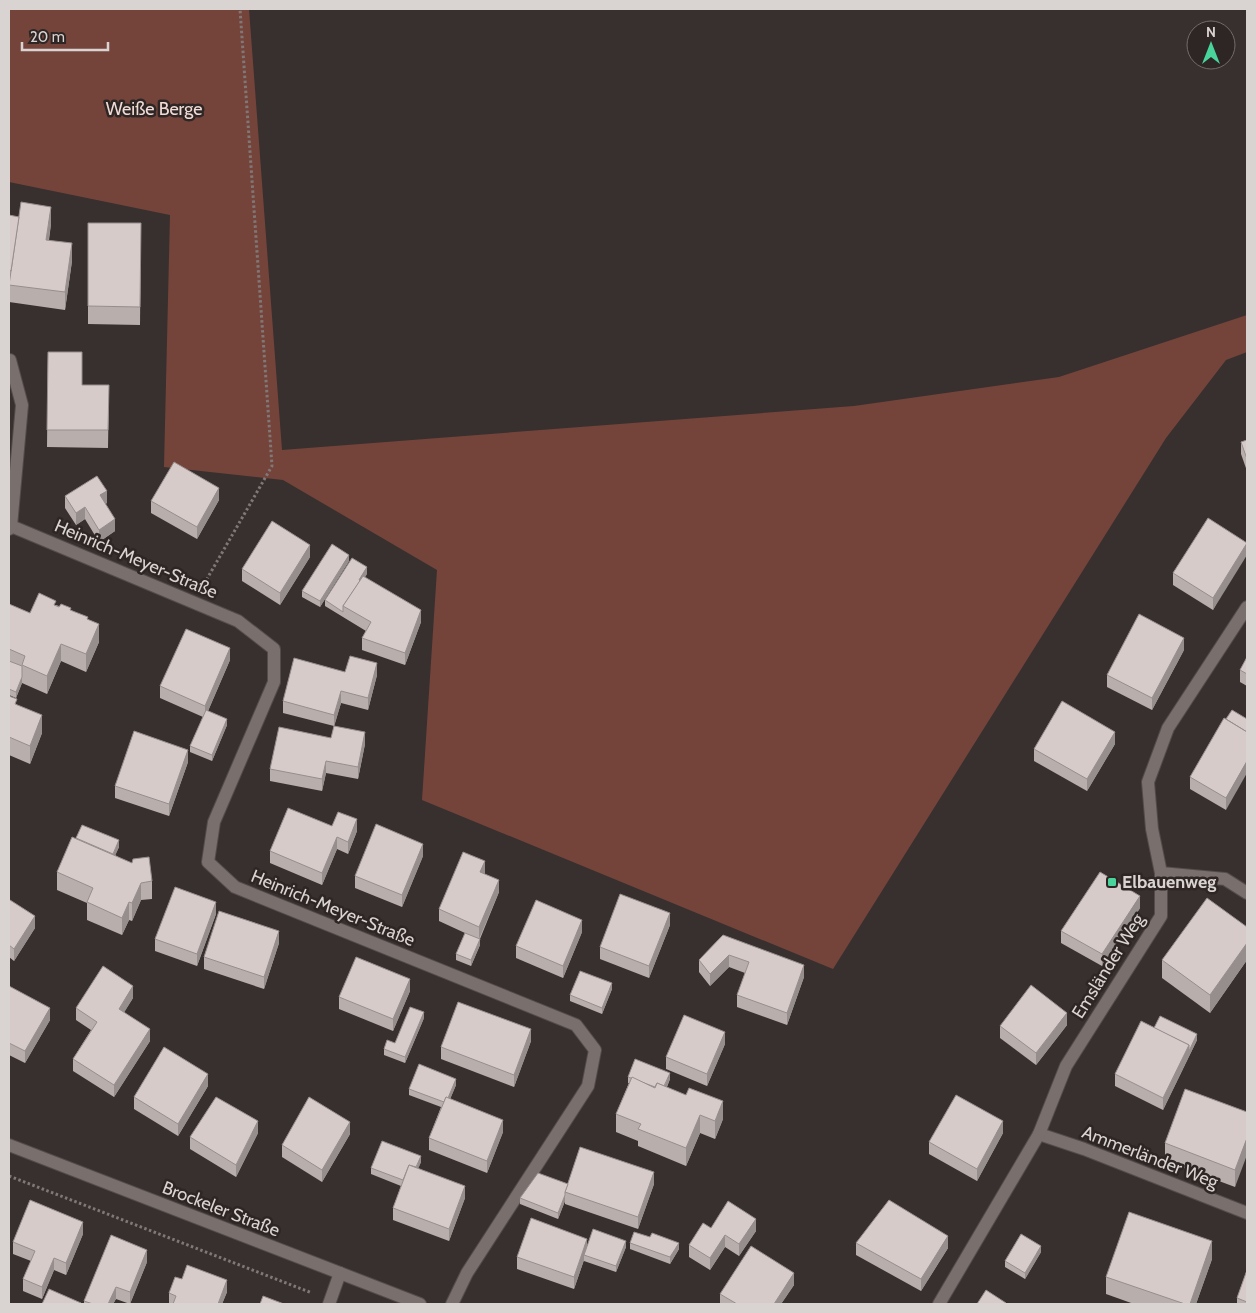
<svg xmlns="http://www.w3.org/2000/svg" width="1256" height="1313" font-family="Cabin,sans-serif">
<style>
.green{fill:#74443b}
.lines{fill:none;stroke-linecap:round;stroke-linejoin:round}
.lane-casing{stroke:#534c4b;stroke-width:14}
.street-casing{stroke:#534c4b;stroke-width:14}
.path{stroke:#807877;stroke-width:3;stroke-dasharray:2.5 2.5;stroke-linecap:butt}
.lane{stroke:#796f6d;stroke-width:12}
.street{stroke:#796f6d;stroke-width:12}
.wall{fill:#b8afad}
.shaded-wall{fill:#968e8d}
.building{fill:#d6cbc9;stroke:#968e8d}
.poi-dot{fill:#49d49c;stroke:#2e2624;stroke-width:2}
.labels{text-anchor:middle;stroke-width:5;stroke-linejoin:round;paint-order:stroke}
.park-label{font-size:18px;fill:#f0dbd6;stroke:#2e2624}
.street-label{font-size:18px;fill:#d9d3d2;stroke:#2e2624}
.poi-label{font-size:18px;font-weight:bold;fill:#d9d3d2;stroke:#2e2624;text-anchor:start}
</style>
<rect width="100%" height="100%" fill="#38302e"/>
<path class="green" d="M9,9H249L282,450L854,406L1059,377L1247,315V352L1226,360L1166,438L833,969L422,800L437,570L283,480L164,467L170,215L9,182Z"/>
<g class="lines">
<defs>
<path id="lane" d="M329,1304L340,1273"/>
<g id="street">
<path d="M11,526L238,621L274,649V682L214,822L208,862L235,887L576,1025L595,1050L588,1086L467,1273L452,1304"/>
<path d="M9,529L11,526L22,405L10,360"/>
<path d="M1161,873L1225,879L1247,893"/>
<path d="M1039,1134L1084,1149L1247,1213"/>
<path d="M9,1145L420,1304"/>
<path d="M939,1304L1039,1134L1066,1066L1161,916V873L1152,829L1148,782L1168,728L1247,607"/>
</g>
</defs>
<use href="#lane" class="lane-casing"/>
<use href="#street" class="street-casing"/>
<g class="path">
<path d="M204,584L272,466L240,9"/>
<path d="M9,1176L312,1293"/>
</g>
<use href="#lane" class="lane"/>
<use href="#street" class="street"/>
</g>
<g class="wall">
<path d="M9,215L51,224L49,240L72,261L65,310L9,302Z"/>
<path d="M88,223H141L140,325L88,324Z"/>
<path d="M48,352L82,385H109L108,448L47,447Z"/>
<path d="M1247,440V471L1241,454V442Z"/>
<path d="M65,496L107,503L105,504L115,531L99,542L85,519L76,525L65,508Z"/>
<path d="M219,500L197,539L151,513V501Z"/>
<path d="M1247,543L1213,610L1173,585V573Z"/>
<path d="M310,557L280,605L242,581V569Z"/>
<path d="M349,561L320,607L302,597V591Z"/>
<path d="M367,574L365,577L421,622L405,665L362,650V638L366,631L325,606V600Z"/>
<path d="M9,604L30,613L56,605L71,610L88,620L99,642L86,672L61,661L47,694L22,683L16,698L9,695Z"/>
<path d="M1184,650L1152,710L1107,687V675Z"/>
<path d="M1247,657V686L1240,682V670Z"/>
<path d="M230,660L208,711L227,725L212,761L190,752V746L203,717L160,698V686Z"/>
<path d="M345,672L377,675L368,710L341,703L334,726L365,744L358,779L326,773L322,791L270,781V769L331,738L334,726L283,713V701Z"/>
<path d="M9,696L42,733L30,764L9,755Z"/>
<path d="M1226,719V810L1190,789V777Z"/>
<path d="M1115,744L1087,791L1034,761V749Z"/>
<path d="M188,762L169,816L115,798V786Z"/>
<path d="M332,826L357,831L348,854L337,849L322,885L270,863V851Z"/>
<path d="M76,838L119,847L115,855L152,881V899L141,900L132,921L129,920L122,935L87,920V903L57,890V872Z"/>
<path d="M423,856L402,907L355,888V876Z"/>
<path d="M484,874L499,892L480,939V945L471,966L456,960V954L465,933L439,921V909Z"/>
<path d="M9,902L35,928L14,961L9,957Z"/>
<path d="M1140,908L1102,966L1061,943V931Z"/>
<path d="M216,914L197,966L155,951V939Z"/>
<path d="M670,925L649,978L600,959V947Z"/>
<path d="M1247,927V960L1210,1013L1162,978V960Z"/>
<path d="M582,932L563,978L516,958V946Z"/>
<path d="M723,935L804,977L787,1025L737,1007V995L745,973L729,967L710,986L699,972V960Z"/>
<path d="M279,943L264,989L204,969V957Z"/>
<path d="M9,986L50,1020L25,1063L9,1055Z"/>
<path d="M612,989L602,1014L570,1001V995Z"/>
<path d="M410,991L393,1031L339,1009V997Z"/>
<path d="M133,998L124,1012L150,1041L114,1097L73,1071V1059L91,1030L76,1020V1008Z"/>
<path d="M424,1018L405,1063L384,1055V1049L395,1043Z"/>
<path d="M1067,1025L1036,1065L1000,1038V1026Z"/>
<path d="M1154,1028L1197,1040L1163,1110L1115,1086V1074Z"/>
<path d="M531,1041L514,1087L441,1059V1047Z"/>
<path d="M725,1044L707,1086L666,1069V1057Z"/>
<path d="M628,1077L670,1079L667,1087L723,1119L715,1139L700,1133L686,1166L638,1146V1141L616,1132V1114L629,1083H628Z"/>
<path d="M456,1085L450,1099L503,1132L487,1173L429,1150V1138L441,1107L409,1095V1089Z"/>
<path d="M208,1086L178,1136L134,1109V1097Z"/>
<path d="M1247,1112L1235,1187L1165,1161V1143Z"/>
<path d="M258,1133L236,1177L190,1149V1137Z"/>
<path d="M1003,1133L977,1181L929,1154V1142Z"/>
<path d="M350,1134L322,1182L282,1157V1145Z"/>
<path d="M421,1162L418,1168L465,1198L449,1241L393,1220V1208L401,1186L371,1174V1168Z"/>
<path d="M568,1184H654L638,1229L565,1204V1201L558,1219L520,1204V1198Z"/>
<path d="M711,1228L756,1231L739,1256L725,1247L710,1270L689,1257V1245Z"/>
<path d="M83,1234L66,1275L54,1270L42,1299L23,1291V1279L31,1261L13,1254V1242Z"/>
<path d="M630,1243L679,1249L670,1264L630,1249Z"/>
<path d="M856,1243L948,1248L921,1291L856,1255Z"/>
<path d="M587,1246L626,1247L616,1272L584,1261V1260L574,1289L517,1269V1257Z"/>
<path d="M1041,1252L1025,1279L1005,1267V1261Z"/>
<path d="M1212,1259L1196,1304H1134L1106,1294V1277Z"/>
<path d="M147,1262L130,1304L116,1299L113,1304H84V1301Z"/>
<path d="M1247,1270V1304H1237V1298Z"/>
<path d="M182,1279L227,1292L222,1304H169V1293Z"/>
<path d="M794,1285L781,1304H720V1294Z"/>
</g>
<g class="shaded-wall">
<path d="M51,207V224L46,257V240Z"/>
<path d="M72,243V261L65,310V292Z"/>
<path d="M219,488V500L197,539V527Z"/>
<path d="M107,491V503L100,507V495Z"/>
<path d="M85,507V519L76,525V513Z"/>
<path d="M115,519V531L99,542V530Z"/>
<path d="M1247,543V555L1213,610V598Z"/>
<path d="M310,545V557L280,605V593Z"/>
<path d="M349,555V561L320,607V601Z"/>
<path d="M367,567V574L359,586V580Z"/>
<path d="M421,610V622L405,665V653Z"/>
<path d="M99,624V642L86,672V654Z"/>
<path d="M1184,638V650L1152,710V698Z"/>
<path d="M61,644V661L47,694V676Z"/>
<path d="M230,648V660L205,718V706Z"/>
<path d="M377,663V675L368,710V698Z"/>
<path d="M22,677V683L16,698V692Z"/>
<path d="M341,691V703L334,727V715Z"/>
<path d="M42,715V733L30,764V746Z"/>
<path d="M227,719V725L212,761V755Z"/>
<path d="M365,732V744L358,779V767Z"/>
<path d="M1115,732V744L1087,791V779Z"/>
<path d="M188,750V762L169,816V804Z"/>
<path d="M326,761V773L322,791V779Z"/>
<path d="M1247,761V773L1226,810V798Z"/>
<path d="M357,819V831L348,854V842Z"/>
<path d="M337,837V849L322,885V873Z"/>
<path d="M119,840V847L109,870V864Z"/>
<path d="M423,844V856L402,907V895Z"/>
<path d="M485,861V873L480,884V872Z"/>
<path d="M499,880V892L479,939V927Z"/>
<path d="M141,883V900L132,921V903Z"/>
<path d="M1140,896V908L1102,966V954Z"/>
<path d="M129,902V920L122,935V918Z"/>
<path d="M216,902V914L197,966V954Z"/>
<path d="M670,913V925L649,978V966Z"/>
<path d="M35,916V928L14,961V949Z"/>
<path d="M582,920V932L563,978V966Z"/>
<path d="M279,931V943L264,989V977Z"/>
<path d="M480,939V945L471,966V960Z"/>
<path d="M1247,943V960L1210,1013V995Z"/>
<path d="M729,955V967L710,986V974Z"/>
<path d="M804,965V977L787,1025V1013Z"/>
<path d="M410,979V991L393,1031V1019Z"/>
<path d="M612,983V989L602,1014V1008Z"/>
<path d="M133,986V998L119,1021V1009Z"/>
<path d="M50,1008V1020L25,1063V1051Z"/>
<path d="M424,1012V1018L405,1063V1057Z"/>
<path d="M1067,1013V1025L1036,1065V1053Z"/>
<path d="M150,1029V1041L114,1097V1085Z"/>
<path d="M531,1029V1041L514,1087V1075Z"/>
<path d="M725,1032V1044L707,1086V1074Z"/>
<path d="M1197,1034V1040L1163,1110V1098L1189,1045Z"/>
<path d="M670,1073V1079L663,1096V1090Z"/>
<path d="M208,1074V1086L178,1136V1124Z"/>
<path d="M456,1079V1085L446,1109V1103Z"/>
<path d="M723,1101V1119L715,1139V1121Z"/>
<path d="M700,1115V1133L686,1166V1148Z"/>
<path d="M503,1120V1132L487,1173V1161Z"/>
<path d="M258,1121V1133L236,1177V1165Z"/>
<path d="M1003,1121V1133L977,1181V1169Z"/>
<path d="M350,1122V1134L322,1182V1170Z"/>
<path d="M1247,1138V1155L1235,1187V1170Z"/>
<path d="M421,1156V1162L414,1179V1173Z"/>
<path d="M654,1172V1184L638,1229V1217Z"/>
<path d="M465,1186V1198L449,1241V1229Z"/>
<path d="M565,1195V1201L558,1219V1213Z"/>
<path d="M756,1219V1231L739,1256V1244Z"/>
<path d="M83,1222V1234L66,1275V1263Z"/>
<path d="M725,1235V1247L710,1270V1258Z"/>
<path d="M948,1236V1248L921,1291V1279Z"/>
<path d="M587,1239V1251L584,1255V1260L574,1289V1277Z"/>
<path d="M626,1241V1247L616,1272V1266Z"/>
<path d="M1212,1241V1259L1196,1304H1190Z"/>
<path d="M679,1243V1249L670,1264V1257Z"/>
<path d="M1041,1246V1252L1025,1279V1273Z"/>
<path d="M147,1250V1262L130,1304V1292Z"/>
<path d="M54,1258V1270L42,1299V1287Z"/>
<path d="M794,1273V1285L781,1304H774Z"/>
<path d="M227,1280V1292L222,1304H218Z"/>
<path d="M116,1287V1299L113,1304H108Z"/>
</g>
<g class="building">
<path d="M21,202L51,207L46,240L72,243L65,292L9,285Z"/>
<path d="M9,215L19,217L11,271L9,270Z"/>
<path d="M88,223H141L140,307L88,306Z"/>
<path d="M48,352H82V385H109L108,430H47Z"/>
<path d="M1247,440V459L1241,442Z"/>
<path d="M174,462L219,488L197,527L151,501Z"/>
<path d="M97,476L107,491L100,495L115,519L99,530L85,507L76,513L65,496Z"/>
<path d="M1208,518L1247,543L1213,598L1173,573Z"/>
<path d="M272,521L310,545L280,593L242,569Z"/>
<path d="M332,544L349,555L320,601L302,591Z"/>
<path d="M352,558L367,567L359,580L360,581L343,606V612L325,600Z"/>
<path d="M363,576L421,610L405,653L362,638L371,622L343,606Z"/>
<path d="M39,593L56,601L54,605L59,607L61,604L71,608L70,610L88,617L87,619L99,624L86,654L61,644L47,676L22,665L25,656L9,649V604L30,613Z"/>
<path d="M1139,614L1184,638L1152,698L1107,675Z"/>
<path d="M186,629L230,648L205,706L160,686Z"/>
<path d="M350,656L377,663L368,698L341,691L334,715L283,701L294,658L345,672Z"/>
<path d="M1247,657V674L1240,670Z"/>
<path d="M9,661L22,666V677L16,692L9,689Z"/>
<path d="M9,696L17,699L15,704L42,715L30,746L9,737Z"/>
<path d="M1062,701L1115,732L1087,779L1034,749Z"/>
<path d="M206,710L227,719L212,755L190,746Z"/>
<path d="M1232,710L1247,719V732L1226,719Z"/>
<path d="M1224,718L1247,732V761L1226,798L1190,777Z"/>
<path d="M334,726L365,732L358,767L326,761L322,779L270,769L279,727L331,738Z"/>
<path d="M134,731L188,750L169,804L115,786Z"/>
<path d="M288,808L332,826L338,812L357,819L348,842L337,837L322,873L270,851Z"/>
<path d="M376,824L423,844L402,895L355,876Z"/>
<path d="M82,825L119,840L113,854L76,838Z"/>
<path d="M72,837L132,863L133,859L149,857L152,881L141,883L132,903L129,902L122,918L87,902L93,888L57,872Z"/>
<path d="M463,852L485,861L480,872L499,880L479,927L439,909Z"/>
<path d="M1100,872L1140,896L1102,954L1061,931Z"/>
<path d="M175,887L216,902L197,954L155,939Z"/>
<path d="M620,894L670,913L649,966L600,947Z"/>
<path d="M1207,898L1247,927V943L1210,995L1162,960Z"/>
<path d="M10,900L35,916L14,949L9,945V902Z"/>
<path d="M536,900L582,920L563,966L516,946Z"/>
<path d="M219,911L279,931L264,977L204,957Z"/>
<path d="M465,933L480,939L471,960L456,954Z"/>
<path d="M723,935L804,965L787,1013L737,995L749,962L729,955L710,974L699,960Z"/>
<path d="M356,957L410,979L393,1019L339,997Z"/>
<path d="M103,966L133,986L119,1009L150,1029L114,1085L73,1059L97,1022L76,1008Z"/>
<path d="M580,971L612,983L602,1008L570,995Z"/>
<path d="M1031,985L1067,1013L1036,1053L1000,1026Z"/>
<path d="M9,986L50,1008L25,1051L9,1043Z"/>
<path d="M458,1002L531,1029L514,1075L441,1047Z"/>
<path d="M410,1007L424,1012L405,1057L384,1049L387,1040L395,1043Z"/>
<path d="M684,1015L725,1032L707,1074L666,1057Z"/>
<path d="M1160,1016L1197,1034L1189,1051V1045L1154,1028Z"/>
<path d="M1141,1021L1189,1045L1163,1098L1115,1074Z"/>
<path d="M164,1047L208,1074L178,1124L134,1097Z"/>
<path d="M635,1059L670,1073L664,1086L657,1083L655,1087L628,1077Z"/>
<path d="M419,1064L456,1079L448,1098L446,1097L444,1102L409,1089Z"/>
<path d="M632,1077L655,1088L657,1083L686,1095L689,1088L723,1101L715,1121L700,1115L686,1148L638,1129L641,1124L616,1114Z"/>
<path d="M1185,1089L1247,1112V1138L1235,1170L1165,1143Z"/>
<path d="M956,1095L1003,1121L977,1169L929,1142Z"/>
<path d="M216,1097L258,1121L236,1165L190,1137Z"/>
<path d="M309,1097L350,1122L322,1170L282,1145Z"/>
<path d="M446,1097L503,1120L487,1161L429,1138Z"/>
<path d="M382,1141L421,1156L416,1167L409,1165L403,1180L371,1168Z"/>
<path d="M580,1147L654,1172L638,1217L565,1192Z"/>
<path d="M409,1165L465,1186L449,1229L393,1208Z"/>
<path d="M538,1173L568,1184L565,1192V1195L558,1213L520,1198Z"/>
<path d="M30,1200L83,1222L66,1263L54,1258L42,1287L23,1279L35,1251L13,1242Z"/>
<path d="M889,1200L948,1236L921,1279L856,1243Z"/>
<path d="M728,1201L756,1219L739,1244L725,1235L710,1258L689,1245L703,1223L711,1228Z"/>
<path d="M1129,1212L1212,1241L1190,1304H1185L1106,1277Z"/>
<path d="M531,1218L587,1239L574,1277L517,1257Z"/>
<path d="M593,1229L626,1241L616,1266L584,1255Z"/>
<path d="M634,1232L650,1237L652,1233L679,1243L670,1257L630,1243Z"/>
<path d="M1021,1234L1041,1246L1025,1273L1005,1261Z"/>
<path d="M111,1235L147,1250L130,1292L116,1287L108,1304H93L84,1301Z"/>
<path d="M751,1246L794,1273L774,1304H737L720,1294Z"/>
<path d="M187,1265L227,1280L218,1304H173L176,1296L169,1293L175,1277L182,1279Z"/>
<path d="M1247,1270V1302L1237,1298Z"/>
<path d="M49,1289L81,1303V1304H42Z"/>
<path d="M986,1290L1006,1303L1005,1304H977Z"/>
<path d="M263,1296L284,1304H260Z"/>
</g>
<rect class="poi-dot" x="1107" y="877" width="10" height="10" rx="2.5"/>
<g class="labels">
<g class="park-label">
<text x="154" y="115">Weiße Berge</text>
</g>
<g class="street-label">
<text transform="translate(136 559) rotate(23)" y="6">Heinrich-Meyer-Straße</text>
<text transform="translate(333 908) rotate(22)" y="6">Heinrich-Meyer-Straße</text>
<text transform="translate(1108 966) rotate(-58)" y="6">Emsländer Weg</text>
<text transform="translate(1150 1157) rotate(21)" y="6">Ammerländer Weg</text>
<text transform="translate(221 1209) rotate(21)" y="6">Brockeler Straße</text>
</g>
<g class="poi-label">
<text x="1122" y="888">Elbauenweg</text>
</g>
</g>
<rect width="1256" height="1313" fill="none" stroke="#d9d3d2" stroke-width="20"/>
<g transform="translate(1211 45)"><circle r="24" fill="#2e2624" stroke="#726b6a"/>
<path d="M0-4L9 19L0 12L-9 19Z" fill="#49d49c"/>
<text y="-8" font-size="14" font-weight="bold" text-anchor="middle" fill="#d9d3d2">N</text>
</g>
<path d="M22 42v8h86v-8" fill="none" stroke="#d9d3d2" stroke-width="2.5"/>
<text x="30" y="42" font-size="15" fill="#d9d3d2" stroke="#2e2624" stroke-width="4" paint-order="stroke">20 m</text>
</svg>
